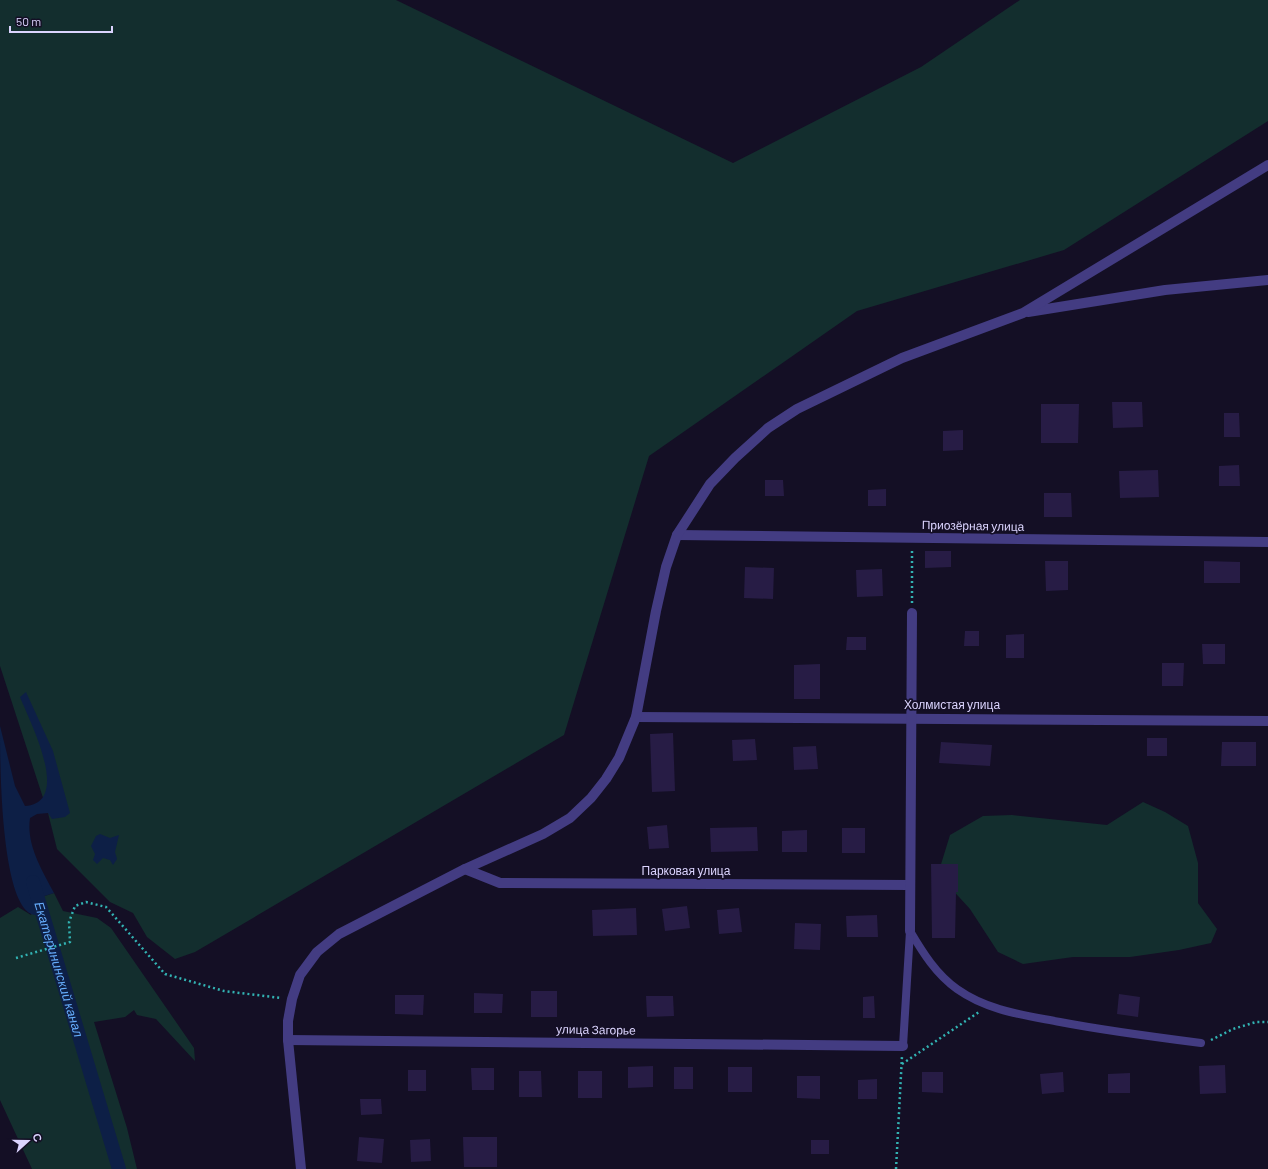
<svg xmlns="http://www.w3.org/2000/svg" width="1268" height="1169" font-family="Barlow,sans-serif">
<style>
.green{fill:#132e2e}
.water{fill:#0d1f46}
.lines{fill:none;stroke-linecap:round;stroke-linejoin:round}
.canal{stroke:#0d1f46;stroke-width:14}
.building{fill:#271c45}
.path{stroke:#32b3b3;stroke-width:2.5;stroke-dasharray:2 3;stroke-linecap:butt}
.service{stroke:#433c82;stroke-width:8}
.minor{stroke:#433c82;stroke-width:10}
.labels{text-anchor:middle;stroke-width:3.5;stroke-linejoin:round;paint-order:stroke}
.street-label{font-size:12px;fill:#dbd4fe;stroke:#140f25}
.water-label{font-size:13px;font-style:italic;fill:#65acfb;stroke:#140f25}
</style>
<rect width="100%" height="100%" fill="#140f25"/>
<g class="green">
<path d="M0,0H396L733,163L921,67L1020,0H1268V121L1064,250L857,311L649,456L564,735L195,952L175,959L147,937L133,913L110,902L57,849L48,813L0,666Z"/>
<path d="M1143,802L1165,812L1188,826L1198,863V903L1217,929L1211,943L1179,950L1130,957H1073L1023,964L998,952L970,909L938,874L950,835L983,816L1012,815L1107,825Z"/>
<path d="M54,893L63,911L97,918L111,928L194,1048L195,1061L156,1019L137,1015L134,1010L125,1017L94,1022L127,1128L137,1169H32L0,1100V918L18,907L31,915L38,898Z"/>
</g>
<g class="water">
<path d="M26,692L53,751L70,813L65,817L52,819L48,813L37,814L30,818C26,845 42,870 54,893L38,898L36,915C0,914 0,759 0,726L15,786L25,806C73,803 29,720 20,697Z"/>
<path d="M100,834L110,838L119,835L115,852L117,859L113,865L110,860L103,858L97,864L93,860L95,854L91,846L96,836Z"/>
</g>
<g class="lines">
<path class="canal" id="s1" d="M33,882L119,1169"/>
</g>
<g class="building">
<path d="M1112,402H1142L1143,427L1113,428Z"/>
<path d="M1041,404H1079L1078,443H1041Z"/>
<path d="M1224,413H1239L1240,437H1224Z"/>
<path d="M963,430V450L943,451V431Z"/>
<path d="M1239,465L1240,486H1219V466Z"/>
<path d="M1158,470L1159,497L1120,498L1119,471Z"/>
<path d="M765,480H783L784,496H765Z"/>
<path d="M886,489V506H868V490Z"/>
<path d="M1044,493H1071L1072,517H1044Z"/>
<path d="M925,551H951V567L925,568Z"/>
<path d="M1045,561H1068V590L1046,591Z"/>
<path d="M1204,561L1240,562V583H1204Z"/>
<path d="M745,567L774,568L773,599L744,598Z"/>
<path d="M882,569L883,596L857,597L856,570Z"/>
<path d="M965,631H979V646H964Z"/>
<path d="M1024,634V658H1006V635Z"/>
<path d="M847,637H866V650H846Z"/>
<path d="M1202,644H1225V664H1203Z"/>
<path d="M1162,663H1184L1183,686H1162Z"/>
<path d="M820,664V699H794V665Z"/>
<path d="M673,733L675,791L652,792L650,734Z"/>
<rect x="1147" y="738" width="20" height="18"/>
<path d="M755,739L757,760L733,761L732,740Z"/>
<path d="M941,742L992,745L990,766L939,763Z"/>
<path d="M1222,742H1256V766H1221Z"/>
<path d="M816,746L818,769L794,770L793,747Z"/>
<path d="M667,825L669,848L649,849L647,827Z"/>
<path d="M757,827L758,851L711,852L710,828Z"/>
<rect x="842" y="828" width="23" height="25"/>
<path d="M807,830V852H782V831Z"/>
<path d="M931,864H958V892H956L955,938H932Z"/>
<path d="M687,906L690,928L665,931L662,909Z"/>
<path d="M636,908L637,935L593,936L592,910Z"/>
<path d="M739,908L742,932L719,934L717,910Z"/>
<path d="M877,915L878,937H847L846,916Z"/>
<path d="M795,923L821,924L820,950L794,949Z"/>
<rect x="531" y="991" width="26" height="26"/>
<path d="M474,993L503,994L502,1013H474Z"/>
<path d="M1119,994L1140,997L1138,1017L1117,1014Z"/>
<path d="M395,995H424L423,1015L395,1014Z"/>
<path d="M646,996H673L674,1016L647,1017Z"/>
<path d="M874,996L875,1018H863V997Z"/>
<path d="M1225,1065L1226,1093L1200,1094L1199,1066Z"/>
<path d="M653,1066V1087L628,1088V1067Z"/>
<rect x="674" y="1067" width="19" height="22"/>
<rect x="728" y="1067" width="24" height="25"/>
<path d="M471,1068H494V1090H472Z"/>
<rect x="408" y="1070" width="18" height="21"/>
<path d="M519,1071H541L542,1097H519Z"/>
<rect x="578" y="1071" width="24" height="27"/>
<path d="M922,1072H943V1093L922,1092Z"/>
<path d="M1063,1072L1064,1092L1042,1094L1040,1074Z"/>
<path d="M1130,1073V1093H1108V1074Z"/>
<path d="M797,1076H820V1099L797,1098Z"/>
<path d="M877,1079V1099H858V1080Z"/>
<path d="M360,1099H381L382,1114L361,1115Z"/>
<path d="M359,1137L384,1139L382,1163L357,1161Z"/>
<path d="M463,1137H497V1167H464Z"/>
<path d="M430,1139L431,1161L411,1162L410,1140Z"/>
<rect x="811" y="1140" width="18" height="14"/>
</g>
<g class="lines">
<g class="path">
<path d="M912,603V548"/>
<path d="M16,958L70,942L69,922L75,906L86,902L106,907L165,974L224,991L281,998"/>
<path d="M1211,1040L1233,1029L1256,1022H1268"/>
<path d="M902,1064L979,1012"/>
<path d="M896,1169L902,1056"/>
</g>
<g class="service">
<path d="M910,931C923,953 936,974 957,989C988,1011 1024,1015 1060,1022C1107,1031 1154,1037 1201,1043"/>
<path d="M903,1046L910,931"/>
</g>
<g class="minor">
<path d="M1028,312L1165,290L1268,280"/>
<path d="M677,535L1268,542"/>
<path d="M636,717L1268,721"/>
<path d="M465,869L500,883L910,885"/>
<path d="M910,931L912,613"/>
<path d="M288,1040L903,1046"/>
<path d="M301,1169L288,1040V1021L292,999L300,975L317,952L339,934L465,869L543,834L570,818L591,798L606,779L619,758L636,717L656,611L666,567L677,535L710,484L735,458L768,428L797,409L902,358L1023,313L1268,165"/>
</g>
</g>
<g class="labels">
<g class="street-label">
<text transform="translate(973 526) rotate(1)" y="4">Приозёрная улица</text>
<text x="952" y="709">Холмистая улица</text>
<text x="686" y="875">Парковая улица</text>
<text transform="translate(596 1030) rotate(1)" y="4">улица Загорье</text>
</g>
<g class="water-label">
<text dy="5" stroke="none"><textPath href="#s1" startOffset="91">Екатерининский канал</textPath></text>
</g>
</g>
<g transform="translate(28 1141) rotate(69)" stroke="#140f25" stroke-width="3" paint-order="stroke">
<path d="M0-3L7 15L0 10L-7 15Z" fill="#dbd4fe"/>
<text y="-6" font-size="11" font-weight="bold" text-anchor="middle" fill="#dbd4fe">С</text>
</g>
<path d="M10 26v6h102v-6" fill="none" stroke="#dbd4fe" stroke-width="2"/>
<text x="16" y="26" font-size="12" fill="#dbd4fe" stroke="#140f25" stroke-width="3" paint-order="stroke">50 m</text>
</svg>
